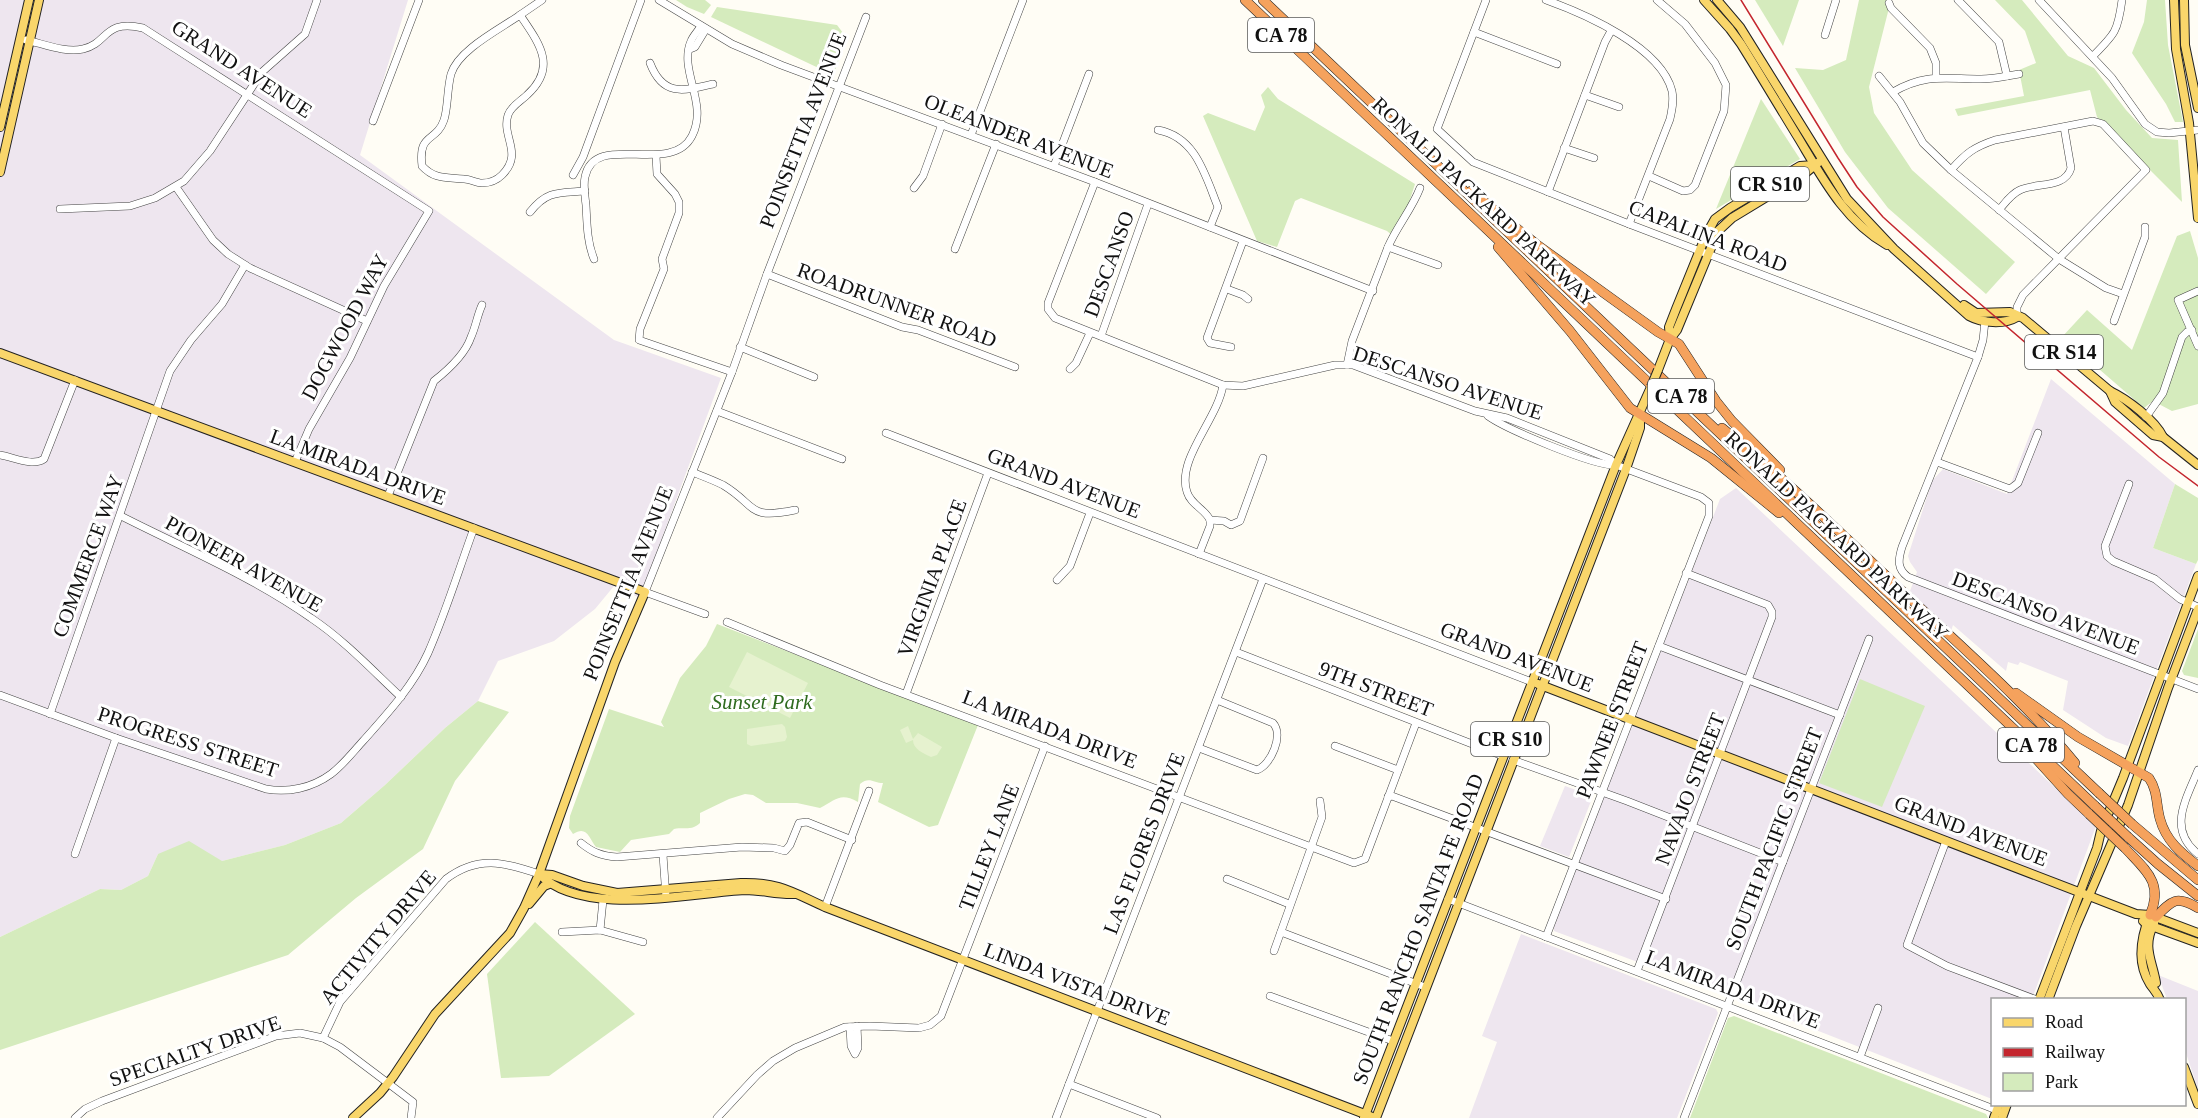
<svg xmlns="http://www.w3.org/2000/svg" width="2198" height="1118" font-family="'Times New Roman',serif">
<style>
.industrial{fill:#eee6ef}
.green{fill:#d5ebbd}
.pitch{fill:#e6f2cf}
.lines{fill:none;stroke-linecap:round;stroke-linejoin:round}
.minor-casing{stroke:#444;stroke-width:8}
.major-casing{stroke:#222;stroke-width:10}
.highway-casing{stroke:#222;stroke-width:10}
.minor{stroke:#fff;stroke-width:7}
.major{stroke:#f9d66b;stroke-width:8}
.highway{stroke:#f5a25d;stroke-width:9}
.rail{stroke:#c4262e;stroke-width:1.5}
.major-bridge-casing{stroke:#222;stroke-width:10;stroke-linecap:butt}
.highway-bridge-casing{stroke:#222;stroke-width:10;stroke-linecap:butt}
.major-bridge{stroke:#f9d66b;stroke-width:8}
.highway-bridge{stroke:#f5a25d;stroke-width:9}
.labels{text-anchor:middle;stroke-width:6;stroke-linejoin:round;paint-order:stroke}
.shield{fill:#fff;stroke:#585858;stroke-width:1.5}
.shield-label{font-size:20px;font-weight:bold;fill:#111}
.street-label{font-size:21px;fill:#111;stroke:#fff}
.park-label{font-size:21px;font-style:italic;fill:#2f6b1f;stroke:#fff}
</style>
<rect width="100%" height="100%" fill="#fffdf5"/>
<g class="industrial">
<path d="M0,0H408L360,155L614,340L721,378L640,598L614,586L595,609L554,641L498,661L478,701L445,728L385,785L341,823L285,845L222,861L158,854L148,876L121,890L100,889L0,937Z"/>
<path d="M2051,379L2175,484L2153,548L2196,564L2128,746L2106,738L2063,710L2068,681L2020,662L2018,665L2008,662L2006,671L1953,625L1951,631L1910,591L1917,572L1910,562L1908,556L1932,481L1943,469L2007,494Z"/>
<path d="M1736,488L2096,826L2032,999L1992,1000V1099L1724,994L1554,931V926L1720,499Z"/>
<path d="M1565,786L1593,796L1569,857L1540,846Z"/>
<path d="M1521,934L1716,1009L1718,1013L1677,1118H1469L1497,1042L1482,1036Z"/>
<path d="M2158,975L2198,991V1089L2185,1050L2184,1000L2167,999Z"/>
</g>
<g class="green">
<path d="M676,0H705L711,5L704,14L687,7Z"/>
<path d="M1755,0H1799L1783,46Z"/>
<path d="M1859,0H1891L1869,87L1874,113L1912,170L2015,262L1986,294L1888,208L1845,152L1795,68L1823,70L1846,60Z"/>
<path d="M1995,0H2022L2068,56L2094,68L2126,110L2152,138L2178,140L2182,202L2097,117L2090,90L1958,116L1955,109L2024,96L2019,70L2036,63L2025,31Z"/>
<path d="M2147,0H2165L2168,45L2183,122H2175L2166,104L2132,53L2144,22Z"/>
<path d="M717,7L837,25L846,37L835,71L827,72L711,17Z"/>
<path d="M1268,87L1278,99L1415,184L1403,221L1395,238L1387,231L1301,198L1295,201L1277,247L1257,241L1203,116L1208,113L1255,131L1265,107L1261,95Z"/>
<path d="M1761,99L1800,159L1716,209Z"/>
<path d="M2190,231L2198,258V404L2172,411L2153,401L2144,408L2062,337L2087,310L2132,350L2177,236Z"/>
<path d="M2175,484L2198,498V560L2196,564L2153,548Z"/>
<path d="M717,624L978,725L938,825L929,827L878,802L883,783C874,783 869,776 860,784L858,802C840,792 836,800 820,808L797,803H766L753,795L745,794L729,799L700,813V823C692,831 684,827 674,829L669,834L631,840L620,852L596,847C589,838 587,825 573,834L569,828L570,816L609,709L664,727L661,722L680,678L706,646Z"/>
<path d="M2198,629V678L2184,675L2182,671Z"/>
<path d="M1860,679L1925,706L1882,807L1819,783Z"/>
<path d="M478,701L509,712L455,781L423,849L356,898L288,955L0,1050V937L100,889L121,890L148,876L158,854L189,841L222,861L285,845L341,823L385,785L445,728Z"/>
<path d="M535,922L635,1014L549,1076L501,1078L487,974Z"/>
<path d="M1734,1016L1986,1114L1988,1118H1690L1728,1018Z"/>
</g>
<g class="pitch">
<path d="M747,652L808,683L790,718L729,687Z"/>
<path d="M782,724L785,727L787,737L785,741L751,746L747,744V729Z"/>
<path d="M908,726L913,739L918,733L942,747L937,755L931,757C923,753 913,749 913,740L906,743L900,730Z"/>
</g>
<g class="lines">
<defs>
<g id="minor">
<path d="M659,0L732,44L781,65L1095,182L1373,291"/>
<path d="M1486,0L1437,129L1473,162L1629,224L1978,357"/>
<path d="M1546,0C1585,14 1661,47 1672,91C1674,101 1672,110 1670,119L1629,224"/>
<path d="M1958,0L1999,42L2007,76"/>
<path d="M2039,0L2112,78L2145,124L2157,132L2169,133L2198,130"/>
<path d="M1889,3L1891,8L1930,48L1936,63V78"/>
<path d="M520,15C539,43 558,67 527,95C521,101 511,106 508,115C501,137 524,153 502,175C497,180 489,183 482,183C476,183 470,179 464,179C447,177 435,180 422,166C418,132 436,143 444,120C448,108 447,89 451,74C458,50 500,29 520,15Z"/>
<path d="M520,15L542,0"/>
<path d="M1474,32L1557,64"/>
<path d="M1825,35L1836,0"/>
<path d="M26,40C44,44 65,53 83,49C109,43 103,19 143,28L429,211L384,286L350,358L309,429L295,462"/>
<path d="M690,49L695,47L706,29"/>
<path d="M2093,56C2115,34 2118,31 2122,0"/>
<path d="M650,63C663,97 683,91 713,84"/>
<path d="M1879,76L1900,102L1923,143L1951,170L2059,259L2106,288L2123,294"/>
<path d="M1893,92C1926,73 1945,79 1981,79C1994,79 2006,76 2019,74"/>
<path d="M1585,95L1619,107"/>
<path d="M373,121L419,0"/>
<path d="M1158,130C1196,137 1205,175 1218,207L1210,227"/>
<path d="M971,135L1023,0"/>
<path d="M1564,148L1594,158"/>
<path d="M656,156L657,174L675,194L679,202V213L662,259L664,269L640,329L639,340L732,372"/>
<path d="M1054,166L1089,74"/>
<path d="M1951,170C1966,153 1974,147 1995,140L2093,121L2103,124L2146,170L2023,295L2017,307V317"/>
<path d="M573,175L583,157L641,0"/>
<path d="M1649,176L1683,191L1690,190L1695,185L1724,111L1726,85L1715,63L1685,24L1657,0"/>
<path d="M1095,182L1048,303V309L1055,318L1223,385L1243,386L1335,365H1353L1475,411L1507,418L1610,459L1616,465L1701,497L1709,503V516L1546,937"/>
<path d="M176,187L213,240L228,254L250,268L367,321"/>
<path d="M914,188L923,176L942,124"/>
<path d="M1548,192L1605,42L1611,31"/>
<path d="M60,209L130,206L155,198L184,181L210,151L262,72L305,34L317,0"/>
<path d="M1999,210C2005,203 2011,194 2020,190C2037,182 2065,189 2071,168L2064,127"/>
<path d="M530,212C547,190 559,193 585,191"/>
<path d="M1388,247L1438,265"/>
<path d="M955,249L996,144"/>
<path d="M594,259C587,242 587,223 586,205C585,196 583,186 585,177C594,130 671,177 692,136C709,103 678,71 691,41C693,36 698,31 701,26"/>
<path d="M767,274L902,327L918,330L1015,367"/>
<path d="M1227,289L1243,295L1248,299"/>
<path d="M2198,291L2178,300L2198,346"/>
<path d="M1985,321L1983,340L1978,357L1902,547C1898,560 1897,569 1908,577L2198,689"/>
<path d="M2114,321L2145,237V227"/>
<path d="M1101,336L1148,204"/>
<path d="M740,347L814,377"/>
<path d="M1231,347L1210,343L1207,338L1243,241"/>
<path d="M1347,365L1352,341L1388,247C1397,226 1412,209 1420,188"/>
<path d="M1070,369L1076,363L1090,333"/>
<path d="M717,411L842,459"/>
<path d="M1488,416C1506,429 1596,467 1616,465"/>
<path d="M2146,417L2163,393L2182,337L2187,332L2192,330"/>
<path d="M886,433L1532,682"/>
<path d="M0,455C13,457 33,467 44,459L75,380"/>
<path d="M1937,462L2010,489L2018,483L2038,433"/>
<path d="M692,472C702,476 713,480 723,485C758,506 746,520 795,510"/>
<path d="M2129,484L2105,546L2107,556L2113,561L2155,579L2180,599L2198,607"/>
<path d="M388,496L434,381C448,370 465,355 471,337C476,326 477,316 482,305"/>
<path d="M121,516C184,548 253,577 311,618C344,640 372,670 401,697"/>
<path d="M1210,520L1224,521L1231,525L1240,521L1263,458"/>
<path d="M1199,554L1210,526V520C1205,509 1191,505 1187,492C1176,459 1218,419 1223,385"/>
<path d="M1057,580L1070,566L1090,513"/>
<path d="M705,614L645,592L732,372L767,274L866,17"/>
<path d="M727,622L880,685L1354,863L1365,859L1416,723"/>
<path d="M1659,646L1840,715"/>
<path d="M1236,652L1503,756"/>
<path d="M906,694L988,473"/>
<path d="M0,695L116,738L266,789C288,793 312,788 331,774C343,765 353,752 363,741C387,714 413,686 428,653C446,612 459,569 474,528"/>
<path d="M50,714L170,371L191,340L222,304L245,265"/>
<path d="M1335,746L1398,770"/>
<path d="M1199,748L1257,770C1271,765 1284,735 1273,723L1217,700"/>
<path d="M1513,760L1627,801L1783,862"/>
<path d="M2198,770C2186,800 2167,829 2198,854"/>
<path d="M1388,797L1392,796L1666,899"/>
<path d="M1946,841L1907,945L1947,966L2037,1000"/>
<path d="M581,843C592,852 601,856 617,857L742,847L774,848L785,851L790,845L799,823L807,822L852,840"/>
<path d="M75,854L116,738"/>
<path d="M663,855L666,897"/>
<path d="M1227,879L1289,904"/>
<path d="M1448,899L1999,1111"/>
<path d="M825,907L869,791"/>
<path d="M600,930L603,900"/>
<path d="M562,932L600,930L643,942"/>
<path d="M1281,932L1425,987"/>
<path d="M1274,951L1322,817L1320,801"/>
<path d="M1637,971L1772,617V612L1768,605L1686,573"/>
<path d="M1270,996L1393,1041"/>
<path d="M850,1027L851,1046L855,1054L858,1048L857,1026"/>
<path d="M323,1038L340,1002L446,879C478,855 504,862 539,874"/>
<path d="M1860,1057L1878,1008"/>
<path d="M1069,1084L1157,1118"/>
<path d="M75,1118L85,1109L102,1101L276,1036L300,1033L323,1038L340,1047L413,1102L411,1118"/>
<path d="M717,1118L757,1075L773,1061L795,1048L845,1027L870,1026L919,1028L930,1025L941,1016L1045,746"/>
<path d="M1056,1118L1263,579"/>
<path d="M1684,1118L1869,639"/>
</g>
<g id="major">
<path d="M1704,0L1730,29L1741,44C1761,76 1780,108 1799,139C1823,179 1845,221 1887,245"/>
<path d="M1717,0L1740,27L1847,199L1894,249L1969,316C1982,323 2004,325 2017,317"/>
<path d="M2174,0L2176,49L2189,123L2198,218"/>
<path d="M2184,0L2185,45L2198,108"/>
<path d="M0,127L29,0"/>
<path d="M0,172L39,0"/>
<path d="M1964,305L1976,313L2010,312L2023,318L2110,391C2127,399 2155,420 2163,437"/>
<path d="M1670,339L1669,327L1676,309L1706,235L1715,219L1730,208L1800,166L1814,165"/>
<path d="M0,353L645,592L615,662L539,874L524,908L510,933L435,1014L393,1077L380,1093L353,1118"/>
<path d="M1658,370L1670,339L1677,330L1718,231L1732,218L1803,175L1819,162"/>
<path d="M2110,391L2115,402L2153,435L2163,437L2198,465"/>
<path d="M1538,684L2136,914L2150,915L2198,933"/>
<path d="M539,874L552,875L583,886L617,893L741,883C778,882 792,892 825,907L1375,1118"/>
<path d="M539,874C583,918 688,893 745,890C762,890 778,895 795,894"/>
<path d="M529,904L544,886L549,884"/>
<path d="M2150,915C2141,937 2136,962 2150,984C2154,990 2157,992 2160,1000"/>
<path d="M2143,921L2146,924L2198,943"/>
<path d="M2154,923C2142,948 2152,959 2156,983"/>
<path d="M2039,1000L2097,848L2101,831L2123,778L2198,576"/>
<path d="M2048,1000L2076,926L2128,805L2168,688L2198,609"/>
<path d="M2184,1067L2198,1104"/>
<path d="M1364,1118L1616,465L1651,387"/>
<path d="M1376,1118L1626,469L1640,428V415"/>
<path d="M1994,1118L1999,1104"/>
<path d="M2002,1118L2007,1104"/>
</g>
<g id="highway">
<path d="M1245,0L2095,806"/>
<path d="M1263,0L2099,793"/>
<path d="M1471,191L1536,244L1658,332L1679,344L1716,401L1732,421L1780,470"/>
<path d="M1498,247L1570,331L1630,408L1711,458L1779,513"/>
<path d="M1722,428C1789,482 1851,543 1914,602C1969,654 2027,704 2075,763"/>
<path d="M2016,693L2078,737L2149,778C2158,791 2156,805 2160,819C2166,841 2181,853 2198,866"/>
<path d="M2030,752L2068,794L2089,814"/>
<path d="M2132,824L2198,880"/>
<path d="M2128,837L2158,864L2198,896"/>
<path d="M2125,848C2145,870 2164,882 2150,915"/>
<path d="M2156,917C2172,900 2177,895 2198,908"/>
</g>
</defs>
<use href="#minor" class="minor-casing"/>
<use href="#major" class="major-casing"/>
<use href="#highway" class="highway-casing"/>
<use href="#minor" class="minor"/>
<use href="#major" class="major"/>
<use href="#highway" class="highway"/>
<path class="rail" d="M1741,0L1838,158L1857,187L1883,217L1957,284L2159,457L2198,486"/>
<defs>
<path id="major-bridge" d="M1651,387L1658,370"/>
<g id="highway-bridge">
<path d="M2099,793L2132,824"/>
<path d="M2095,806L2128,837"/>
<path d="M2089,814L2125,848"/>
</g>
</defs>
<use href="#major-bridge" class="major-bridge-casing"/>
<use href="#highway-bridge" class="highway-bridge-casing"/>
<use href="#major-bridge" class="major-bridge"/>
<use href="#highway-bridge" class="highway-bridge"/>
</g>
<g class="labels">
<g class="shield">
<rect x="1248" y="18" width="66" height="34" rx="4.5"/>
<rect x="1731" y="167" width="78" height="34" rx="4.5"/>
<rect x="2025" y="335" width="78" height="34" rx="4.5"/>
<rect x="1648" y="379" width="66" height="34" rx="4.5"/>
<rect x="1471" y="722" width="78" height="34" rx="4.5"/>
<rect x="1998" y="728" width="66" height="34" rx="4.5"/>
</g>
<g class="shield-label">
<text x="1281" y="42">CA 78</text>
<text x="1770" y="191">CR S10</text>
<text x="2064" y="359">CR S14</text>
<text x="1681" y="403">CA 78</text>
<text x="1510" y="746">CR S10</text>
<text x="2031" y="752">CA 78</text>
</g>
<g class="street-label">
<text transform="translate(242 69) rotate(33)" y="7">GRAND AVENUE</text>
<text transform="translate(803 130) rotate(-69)" y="7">POINSETTIA AVENUE</text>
<text transform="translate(1019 136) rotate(21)" y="7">OLEANDER AVENUE</text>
<text transform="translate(1484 202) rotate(43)" y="7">RONALD PACKARD PARKWAY</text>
<text transform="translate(1708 236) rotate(21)" y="7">CAPALINA ROAD</text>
<text transform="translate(1109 264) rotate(-70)" y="7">DESCANSO</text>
<text transform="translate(897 305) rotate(20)" y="7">ROADRUNNER ROAD</text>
<text transform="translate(345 327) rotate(-62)" y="7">DOGWOOD WAY</text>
<text transform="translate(1448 383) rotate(18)" y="7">DESCANSO AVENUE</text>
<text transform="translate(358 467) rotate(20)" y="7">LA MIRADA DRIVE</text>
<text transform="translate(1064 483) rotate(21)" y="7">GRAND AVENUE</text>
<text transform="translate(1837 536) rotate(43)" y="7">RONALD PACKARD PARKWAY</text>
<text transform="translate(88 556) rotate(-70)" y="7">COMMERCE WAY</text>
<text transform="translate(244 564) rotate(29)" y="7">PIONEER AVENUE</text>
<text transform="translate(932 578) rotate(-70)" y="7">VIRGINIA PLACE</text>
<text transform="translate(628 583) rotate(-68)" y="7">POINSETTIA AVENUE</text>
<text transform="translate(2046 613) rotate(21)" y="7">DESCANSO AVENUE</text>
<text transform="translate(1517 657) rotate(21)" y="7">GRAND AVENUE</text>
<text transform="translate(1376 689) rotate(21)" y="7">9TH STREET</text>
<text transform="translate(1612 720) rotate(-69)" y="7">PAWNEE STREET</text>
<text transform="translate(1050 729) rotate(21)" y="7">LA MIRADA DRIVE</text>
<text transform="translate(188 742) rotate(18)" y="7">PROGRESS STREET</text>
<text transform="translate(1690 789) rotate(-69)" y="7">NAVAJO STREET</text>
<text transform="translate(1971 831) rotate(21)" y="7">GRAND AVENUE</text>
<text transform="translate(1774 839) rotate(-69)" y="7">SOUTH PACIFIC STREET</text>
<text transform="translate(1144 843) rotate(-69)" y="7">LAS FLORES DRIVE</text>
<text transform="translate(989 847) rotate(-69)" y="7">TILLEY LANE</text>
<text transform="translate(1418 929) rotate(-69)" y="7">SOUTH RANCHO SANTA FE ROAD</text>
<text transform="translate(378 937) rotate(-50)" y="7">ACTIVITY DRIVE</text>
<text transform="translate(1077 984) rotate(21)" y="7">LINDA VISTA DRIVE</text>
<text transform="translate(1733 989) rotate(21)" y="7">LA MIRADA DRIVE</text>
<text transform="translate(195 1051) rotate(-19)" y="7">SPECIALTY DRIVE</text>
</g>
<g class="park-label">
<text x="762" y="709">Sunset Park</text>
</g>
</g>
<rect x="1991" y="998" width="195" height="108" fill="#ffffff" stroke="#a0a0a0" stroke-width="1.5"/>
<rect x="2003" y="1018" width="30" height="9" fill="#f9d66b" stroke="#a0a0a0" stroke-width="1.5"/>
<text x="2045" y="1028" font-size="18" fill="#111111">Road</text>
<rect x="2003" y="1048" width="30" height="9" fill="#c4262e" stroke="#a0a0a0" stroke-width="1.5"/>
<text x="2045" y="1058" font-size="18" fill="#111111">Railway</text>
<rect x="2003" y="1073" width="30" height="18" fill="#d5ebbd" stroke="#a0a0a0" stroke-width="1.5"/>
<text x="2045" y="1088" font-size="18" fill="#111111">Park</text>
</svg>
